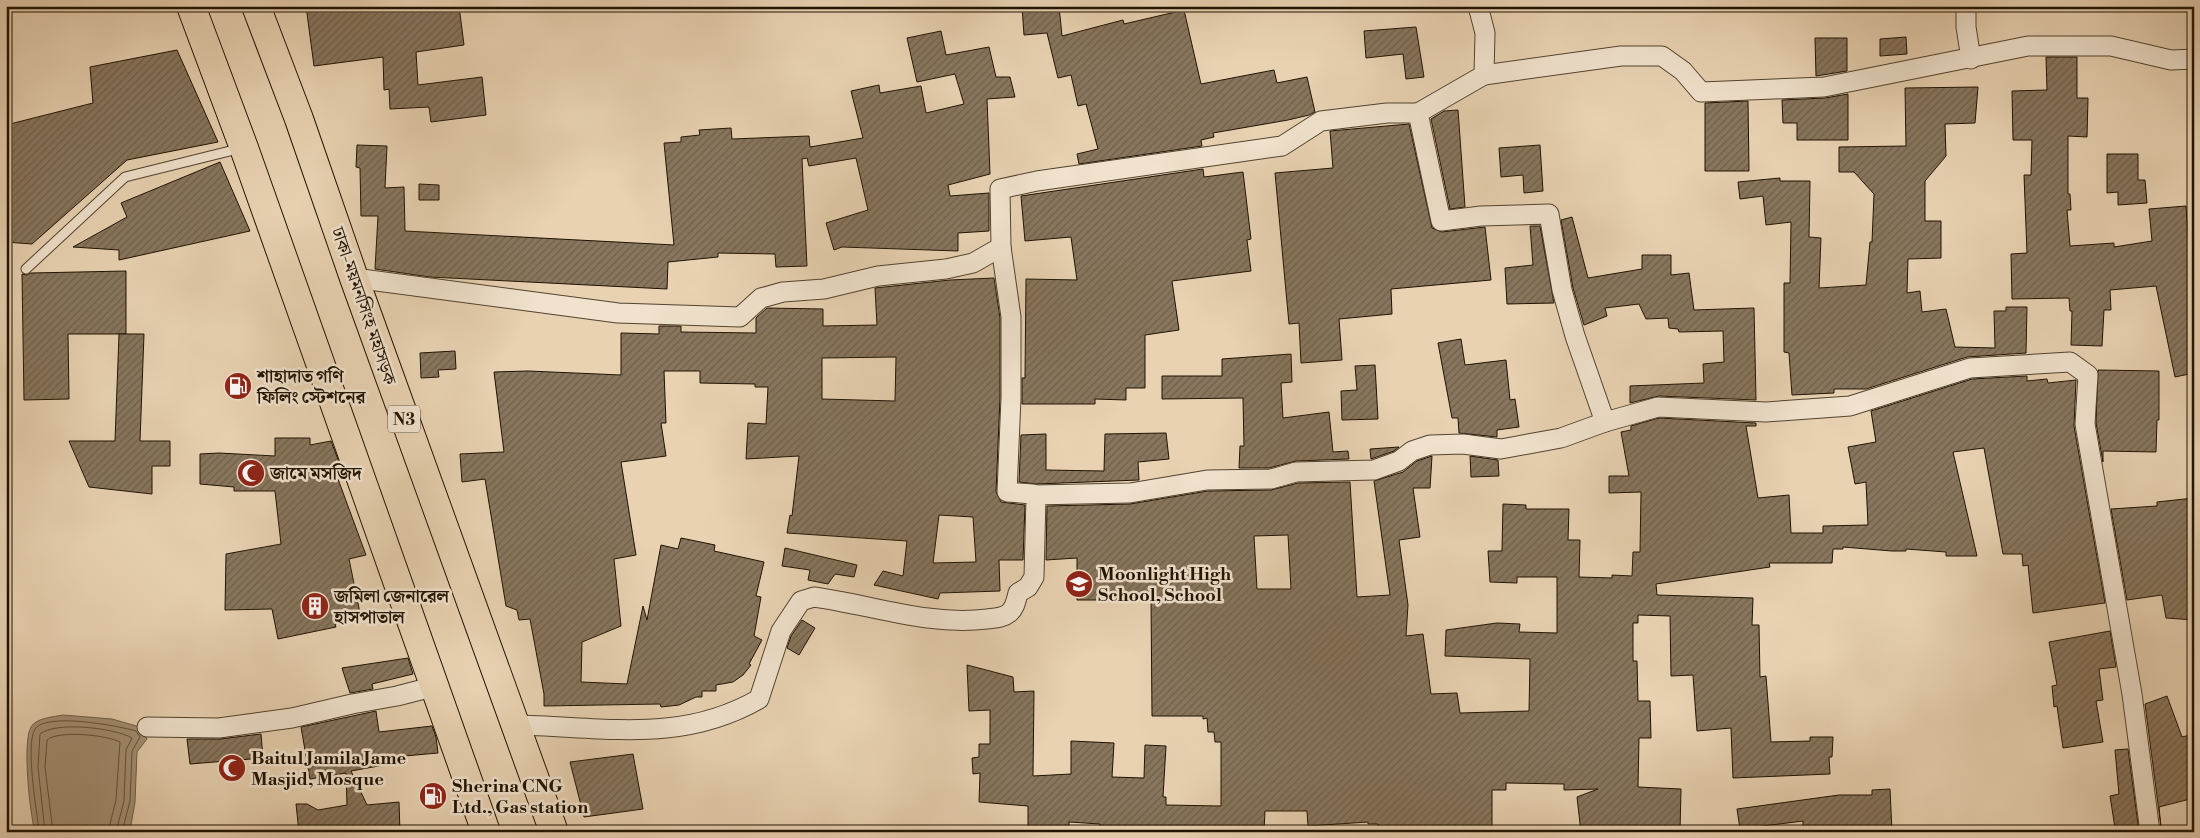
<svg xmlns="http://www.w3.org/2000/svg" width="2200" height="838" font-family="'Libre Bodoni','Noto Serif Bengali',serif">
<style>
.water{fill:#a49176;stroke:#6f5f48}
.lines{fill:none;stroke-linecap:round;stroke-linejoin:round}
.shore{stroke:#62523c;stroke-width:1}
.building{fill:url(#building-hatch);stroke:#201303;fill-rule:evenodd}
.lane-casing{stroke:#52432f;stroke-width:11}
.street-casing{stroke:#52432f;stroke-width:21}
.highway-casing{stroke:#201303;stroke-width:30}
.lane{stroke:#f0e2cd;stroke-width:9}
.street{stroke:#f0e2cd;stroke-width:19}
.highway{stroke:#e8d2b2;stroke-width:28}
.labels{text-anchor:middle;stroke-width:5;stroke-linejoin:round;paint-order:stroke}
.shield{fill:#f0e2cd;stroke:#5e5140;stroke-width:1}
.shield-label{font-size:16px;font-weight:bold;fill:#201303}
.street-label{font-size:18px;fill:#201303;stroke:#f0e2cd}
.poi-label{font-size:18px;font-weight:bold;fill:#201303;stroke:#f0e2cd;text-anchor:start}
</style>
<defs>
<pattern id="building-hatch" width="6" height="6" patternUnits="userSpaceOnUse" patternTransform="scale(1.25)"><rect width="6" height="6" fill="#88765e"/><path d="M-1 1l2-2M0 6l6-6M5 7l2-2" fill="none" stroke="#6f604b"/></pattern>
</defs>
<rect width="100%" height="100%" fill="#e8d2b2"/>
<filter id="stains"><feTurbulence type="fractalNoise" baseFrequency=".004" numOctaves="4"/><feColorMatrix values="0 0 0 0 .2 0 0 0 0 .09 0 0 0 0 .02 0 0 0 .5 -.17"/></filter>
<radialGradient id="worn" r=".72"><stop offset=".6" stop-color="#630" stop-opacity="0"/><stop offset="1" stop-color="#630" stop-opacity=".3"/></radialGradient>
<path class="water" d="M63,715L112,719L140,727L147,739L137,752L135,802L131,825L126,832H35C30,814 22,742 31,727C36,718 53,717 63,715Z"/>
<g class="lines">
<g class="shore">
<path d="M39,832C37,811 25,745 35,729C46,712 119,726 136,731L140,737L132,751L130,801L122,832"/>
<path d="M45,832L38,767L40,734C56,721 115,728 132,738L126,750L124,801L116,832"/>
<path d="M53,832L45,767L47,740C58,730 107,735 120,742L116,800L108,832"/>
</g>
</g>
<g class="building">
<path d="M306,6H371V11L404,6H459L464,45L416,52L418,85L482,77L486,115L431,122L429,107L390,109L389,89L384,90L383,57L314,66Z"/>
<path d="M1022,6H1059L1062,36L1123,20L1124,24L1184,10L1201,84L1274,70L1277,83L1307,77L1315,112L1309,115L1288,120L1213,133L1214,137L1201,140L1202,146L1079,164L1077,154L1098,149L1086,104L1078,106L1071,75L1058,78L1047,33L1024,35Z"/>
<path d="M1416,27L1424,77L1406,79L1403,54L1366,58L1364,31Z"/>
<path d="M941,31L946,55L989,47L996,77H1010L1015,97L987,99L990,174L948,185L950,196L989,193V231L958,233V251L842,247L834,250L826,223L868,210L856,158L809,166L807,158L802,159L807,266L776,267L775,254L718,253V257L668,262L667,289L430,277L375,269L378,216H361L360,168L356,167L357,145L387,146L385,188L404,187L405,231L674,245L664,143L681,142V137L700,135L699,130L731,128L732,139L809,136L810,147L863,138L851,91L879,85L880,93L921,86L926,113L964,104L955,74L917,82L907,38Z"/>
<path d="M1906,37L1907,54L1880,56V39Z"/>
<path d="M1815,38H1847V71L1816,76Z"/>
<path d="M177,50L218,142L127,160L32,244L6,242V125L93,103L90,67Z"/>
<path d="M2046,57H2077V98H2088L2087,137L2068,136V194H2070L2071,210H2067L2070,246L2114,243V247L2152,241L2149,209L2186,206L2188,235L2194,234V373L2175,377L2156,286L2110,290L2111,310H2104L2102,346L2071,345L2072,311H2070L2069,298L2012,299L2011,254L2027,253L2024,175H2031L2032,140H2013L2012,91L2047,90Z"/>
<path d="M1978,87L1975,123L1945,124L1946,156L1925,181V221H1941V258L1908,259L1907,293L1920,291L1922,312L1946,309L1955,347L1995,348L1994,311H2006V307H2027L2026,353L1967,357L1866,389H1834V393L1792,395L1789,353L1784,352V283H1790L1791,222L1766,225L1763,196L1740,199L1738,182L1780,178V181H1810L1809,237L1821,238L1819,288L1866,285L1870,242H1872L1874,194L1854,172H1839V147L1906,146L1905,88Z"/>
<path d="M1848,94V140H1797V123H1783L1782,100L1825,98Z"/>
<path d="M1748,101L1749,171H1705V103Z"/>
<path d="M1458,110L1465,207L1450,209L1431,119L1444,111Z"/>
<path d="M1409,124L1432,228L1442,232L1485,227L1491,280L1391,289L1392,314L1339,319L1342,360L1301,363L1299,323L1289,324L1275,173L1333,168L1330,131Z"/>
<path d="M1540,145L1543,191L1524,193L1523,175L1501,177L1499,148Z"/>
<path d="M2107,154H2138V180H2145L2147,203L2118,205V192L2107,193Z"/>
<path d="M220,162L250,231L119,260V250L73,247L127,217L121,203Z"/>
<path d="M1203,169L1204,177L1243,172L1251,239L1247,240L1251,271L1172,281L1179,330L1145,335V388H1126V400L1095,399V404H1022V378H1025L1026,279L1077,280L1071,237L1025,241L1021,196Z"/>
<path d="M419,184L439,185V200H419Z"/>
<path d="M1572,217L1588,278L1642,269V255H1671V275L1689,273L1694,310L1754,308L1756,400L1659,396L1630,403V386L1704,383L1703,364L1724,362L1723,331L1679,332L1678,329L1669,328L1668,318L1646,319L1639,304L1605,308L1607,316L1584,325L1573,288L1561,220Z"/>
<path d="M1530,226H1540L1554,303L1507,304L1505,268L1533,265Z"/>
<path d="M126,271V334H68L69,399L24,400L22,274L27,275L31,273Z"/>
<path d="M994,278L1000,318V398L996,492L1001,502L1025,505L1023,560H999L1000,591L940,593L938,599L874,585L883,571L903,576L907,541L787,533L790,515L792,516L799,456L746,459L748,423L766,424L768,387H755V384L700,383V371H664L666,423H661L666,456L621,462L636,555L614,559L621,626L582,642L581,682L627,684L643,606L647,620L661,545L678,549L681,538L715,545L714,551L764,562L756,596L761,597L754,636L762,640L749,664L751,665L743,675L733,682L716,685V691H702V697H696L679,705L661,707L660,704L544,706V694L530,619L519,620L517,610L506,606L485,479L462,482L460,454L504,452L494,372L528,371L621,375V333L659,334V326H681V332L756,333V318L767,308L823,309V326L877,325L875,288L950,280ZM896,357L895,401L822,399V358ZM939,515L973,517L976,562L933,563Z"/>
<path d="M119,334H144L140,441H170V466H152V494L89,487L69,441H115Z"/>
<path d="M1461,339L1465,365L1506,360L1510,400L1515,399L1519,427L1497,430V437L1459,433L1458,418H1452L1438,343Z"/>
<path d="M455,351L456,369L438,370L439,377L421,378L420,353Z"/>
<path d="M1291,354L1292,382L1281,383L1283,418L1329,412L1333,452L1348,451L1349,459L1296,461L1269,468H1239L1240,446H1244L1243,398L1162,399V376H1222V359Z"/>
<path d="M1375,365L1378,419L1342,420L1341,391L1357,390L1355,366Z"/>
<path d="M2098,370L2159,371V420H2157L2156,452L2103,451V462L2096,423Z"/>
<path d="M2027,376V381L2047,379L2048,383L2076,380L2074,426L2105,603L2033,613L2028,565L2023,566L2022,554H2003L1984,448L1953,452L1977,556H1946V552L1906,549V551H1892L1843,547V549H1833L1832,563H1769L1770,567L1656,584L1657,595L1753,598L1752,625H1759L1760,677L1766,676L1771,742L1810,741V737H1833L1832,757H1829L1830,774L1733,778L1731,728L1697,731L1693,675L1671,676L1670,616L1638,615V623H1633V661H1637L1638,701H1650L1651,738H1639L1638,787L1681,789L1680,831L1581,832L1577,797L1598,789L1564,790V784L1506,783V790H1492V832H1378V824H1368V822L1308,826L1307,811H1265L1264,831L1228,829L1227,832H1171L1100,829V824L1069,822V832H1028V806L979,802L980,773L973,774L972,758L979,757V744H990V710L969,711L967,665L1013,677L1014,692L1034,691L1033,776L1071,774V741L1114,743L1112,777L1144,778L1145,745L1166,746L1163,797H1166V805L1221,806V742H1215L1214,732H1208L1207,718L1203,719V716H1152L1151,597H1110V600H1077V558L1046,560L1047,506L1130,504L1208,491L1271,490L1298,483L1350,482L1357,597L1390,595L1374,481L1403,472L1417,461L1432,456L1430,488H1413L1420,537L1399,540L1408,605L1406,636L1423,634L1431,694L1457,693L1460,713L1529,711L1530,659L1445,656L1446,630L1497,623L1520,624L1519,632L1557,633V577H1517V583L1490,582L1488,551H1502L1503,504L1526,505V509H1569L1568,540H1580L1579,577L1612,578V575L1632,576L1633,552H1640L1641,492L1609,493V476H1629L1621,432L1631,430V426L1659,418L1756,423V426H1746L1758,498L1789,495L1791,533H1823V526L1868,525L1866,482L1855,484L1848,447L1876,442L1871,411L1972,379ZM1288,535L1291,589H1257L1254,536Z"/>
<path d="M1166,433L1169,459L1138,462L1139,480L1036,484L1019,482L1021,435L1046,434V470L1104,471L1105,434Z"/>
<path d="M275,438H310V445L331,441L339,462L342,479H338L366,555L349,559L361,618L335,624L336,627L278,639L272,609L225,610L226,554L281,544L275,491H234V487L200,484V454L219,453L275,456Z"/>
<path d="M1399,447L1394,451L1371,459L1370,449Z"/>
<path d="M1470,456L1498,460L1499,476L1471,477Z"/>
<path d="M2194,498V620L2166,618L2162,595L2127,600L2111,509L2157,506V502Z"/>
<path d="M785,548L857,565L854,577L835,574L828,584L808,580L810,570L782,566Z"/>
<path d="M802,620L815,628L799,655L787,648L791,636Z"/>
<path d="M2110,631L2116,667L2099,669L2103,700L2096,701L2103,742L2063,748L2057,706L2054,707L2052,686L2057,685L2049,642Z"/>
<path d="M408,658L413,674L372,684L373,689L350,693L342,668Z"/>
<path d="M2167,696L2182,737L2194,734V798L2159,807L2161,827L2145,704Z"/>
<path d="M376,711L379,732L432,726L436,737L438,753L382,758L384,765L351,771L367,805L399,802L400,832H299L296,804H307L318,810L347,805L346,773L310,779L301,727Z"/>
<path d="M261,734L263,758L190,764L187,739H220Z"/>
<path d="M2128,749L2139,832H2129L2128,826L2115,828L2110,796L2119,794L2115,750Z"/>
<path d="M633,754L643,809L584,817L570,762Z"/>
<path d="M1890,789L1892,832H1845V827H1803V821L1740,829L1737,809L1839,795H1872V790Z"/>
</g>
<g class="lines">
<defs>
<path id="lane" d="M26,269L125,177L242,148"/>
<g id="street">
<path d="M1478,6L1485,33L1484,75L1418,113L1441,221L1481,216L1549,214L1562,290L1575,336L1605,422L1658,407L1766,412L1850,406L1970,368L2070,362L2088,375L2085,424L2132,694L2150,832"/>
<path d="M1966,6V27L1971,59"/>
<path d="M1484,75L1621,56H1662L1683,71L1701,92L1824,87L2028,46H2111L2171,60L2194,59"/>
<path d="M354,278L618,313L740,317L761,298L783,292L824,289L878,276L946,269L973,263L1001,247L1000,189L1037,181L1282,146L1321,121L1387,113H1418"/>
<path d="M1033,495L1130,493L1207,480L1271,479L1296,472L1374,470L1399,461L1412,451L1430,445L1463,444L1501,449L1561,438L1605,422"/>
<path d="M514,725C601,726 679,745 759,699L781,631L801,601L814,597C872,605 928,626 987,619C994,618 1003,618 1009,613C1015,608 1016,601 1018,593L1028,587L1034,577L1036,497L1033,494L1007,492L1011,398V317L1001,247"/>
<path d="M147,727L219,728L292,718L352,704L397,696L436,686"/>
</g>
<g id="highway">
<path d="M191,6L244,148L486,832"/>
<path d="M256,6L299,119L354,278L554,832"/>
</g>
</defs>
<use href="#lane" class="lane-casing"/>
<use href="#street" class="street-casing"/>
<use href="#highway" class="highway-casing"/>
<use href="#lane" class="lane"/>
<use href="#street" class="street"/>
<use href="#highway" class="highway"/>
</g>
<defs>
<symbol id="fuel-disc" viewBox="-11 -11 22 22"><circle r="9.5" fill="#8f2418" stroke="#f0e2cd"/><path d="M-5.5-6h7V0h2V4h1.3V-2.5L3-4.5l.8-.8L6-3V5H2.5V1h-1V6h-7ZM-4.2-4.7v3.2H.2V-4.7Z" fill="#fff"/></symbol>
<symbol id="mosque-disc" viewBox="-11 -11 22 22"><circle r="9.5" fill="#8f2418" stroke="#f0e2cd"/><path d="M3.5-4.9A6 6 0 1 0 3.5 4.9A5 5 0 1 1 3.5-4.9Z" fill="#fff"/></symbol>
<symbol id="school-disc" viewBox="-11 -11 22 22"><circle r="9.5" fill="#8f2418" stroke="#f0e2cd"/><path d="M0-5L7-2L0 1L-7-2ZM-4 1L0 2.5L4 1V4Q0 6-4 4Z" fill="#fff"/></symbol>
<symbol id="building-disc" viewBox="-11 -11 22 22"><circle r="9.5" fill="#8f2418" stroke="#f0e2cd"/><path d="M-4-6H4V6H1V3H-1V6H-4ZM-2.5-4.3h1.7v1.8h-1.7ZM.8-4.3h1.7v1.8H.8ZM-2.5-1h1.7V.8h-1.7ZM.8-1h1.7V.8H.8Z" fill="#fff"/></symbol>
</defs>
<g fill-rule="evenodd">
<use href="#fuel-disc" x="222" y="370" width="32" height="32"/>
<use href="#mosque-disc" x="235" y="457" width="32" height="32"/>
<use href="#school-disc" x="1063" y="568" width="32" height="32"/>
<use href="#building-disc" x="299" y="590" width="32" height="32"/>
<use href="#mosque-disc" x="216" y="752" width="32" height="32"/>
<use href="#fuel-disc" x="417" y="780" width="32" height="32"/>
</g>
<g class="labels">
<rect class="shield" x="388" y="405.5" width="32" height="27" rx="4"/>
<g class="shield-label">
<text x="404" y="425">N3</text>
</g>
<g class="street-label">
<text transform="translate(364 306) rotate(71)" y="6">ঢাকা-ময়মনসিংহ মহাসড়ক</text>
</g>
<g class="poi-label">
<text x="257" y="382">শাহাদাত গণি<tspan x="257" dy="21">ফিলিং স্টেশনের</tspan></text>
<text x="270" y="479">জামে মসজিদ</text>
<text x="1098" y="580">Moonlight High<tspan x="1098" dy="21">School, School</tspan></text>
<text x="334" y="602">জমিলা জেনারেল<tspan x="334" dy="21">হাসপাতাল</tspan></text>
<text x="251" y="764">Baitul Jamila Jame<tspan x="251" dy="21">Masjid, Mosque</tspan></text>
<text x="452" y="792">Sherina CNG<tspan x="452" dy="21">Ltd., Gas station</tspan></text>
</g>
</g>
<rect width="2200" height="838" fill="none" stroke="#e8d2b2" stroke-width="25"/>
<rect x="8" y="8" width="2185" height="823" fill="none" stroke="#201303" stroke-width="2.5"/>
<rect x="12" y="12" width="2175" height="813" fill="none" stroke="#201303"/>
<rect width="100%" height="100%" filter="url(#stains)"/>
<rect width="100%" height="100%" fill="url(#worn)"/>
</svg>
